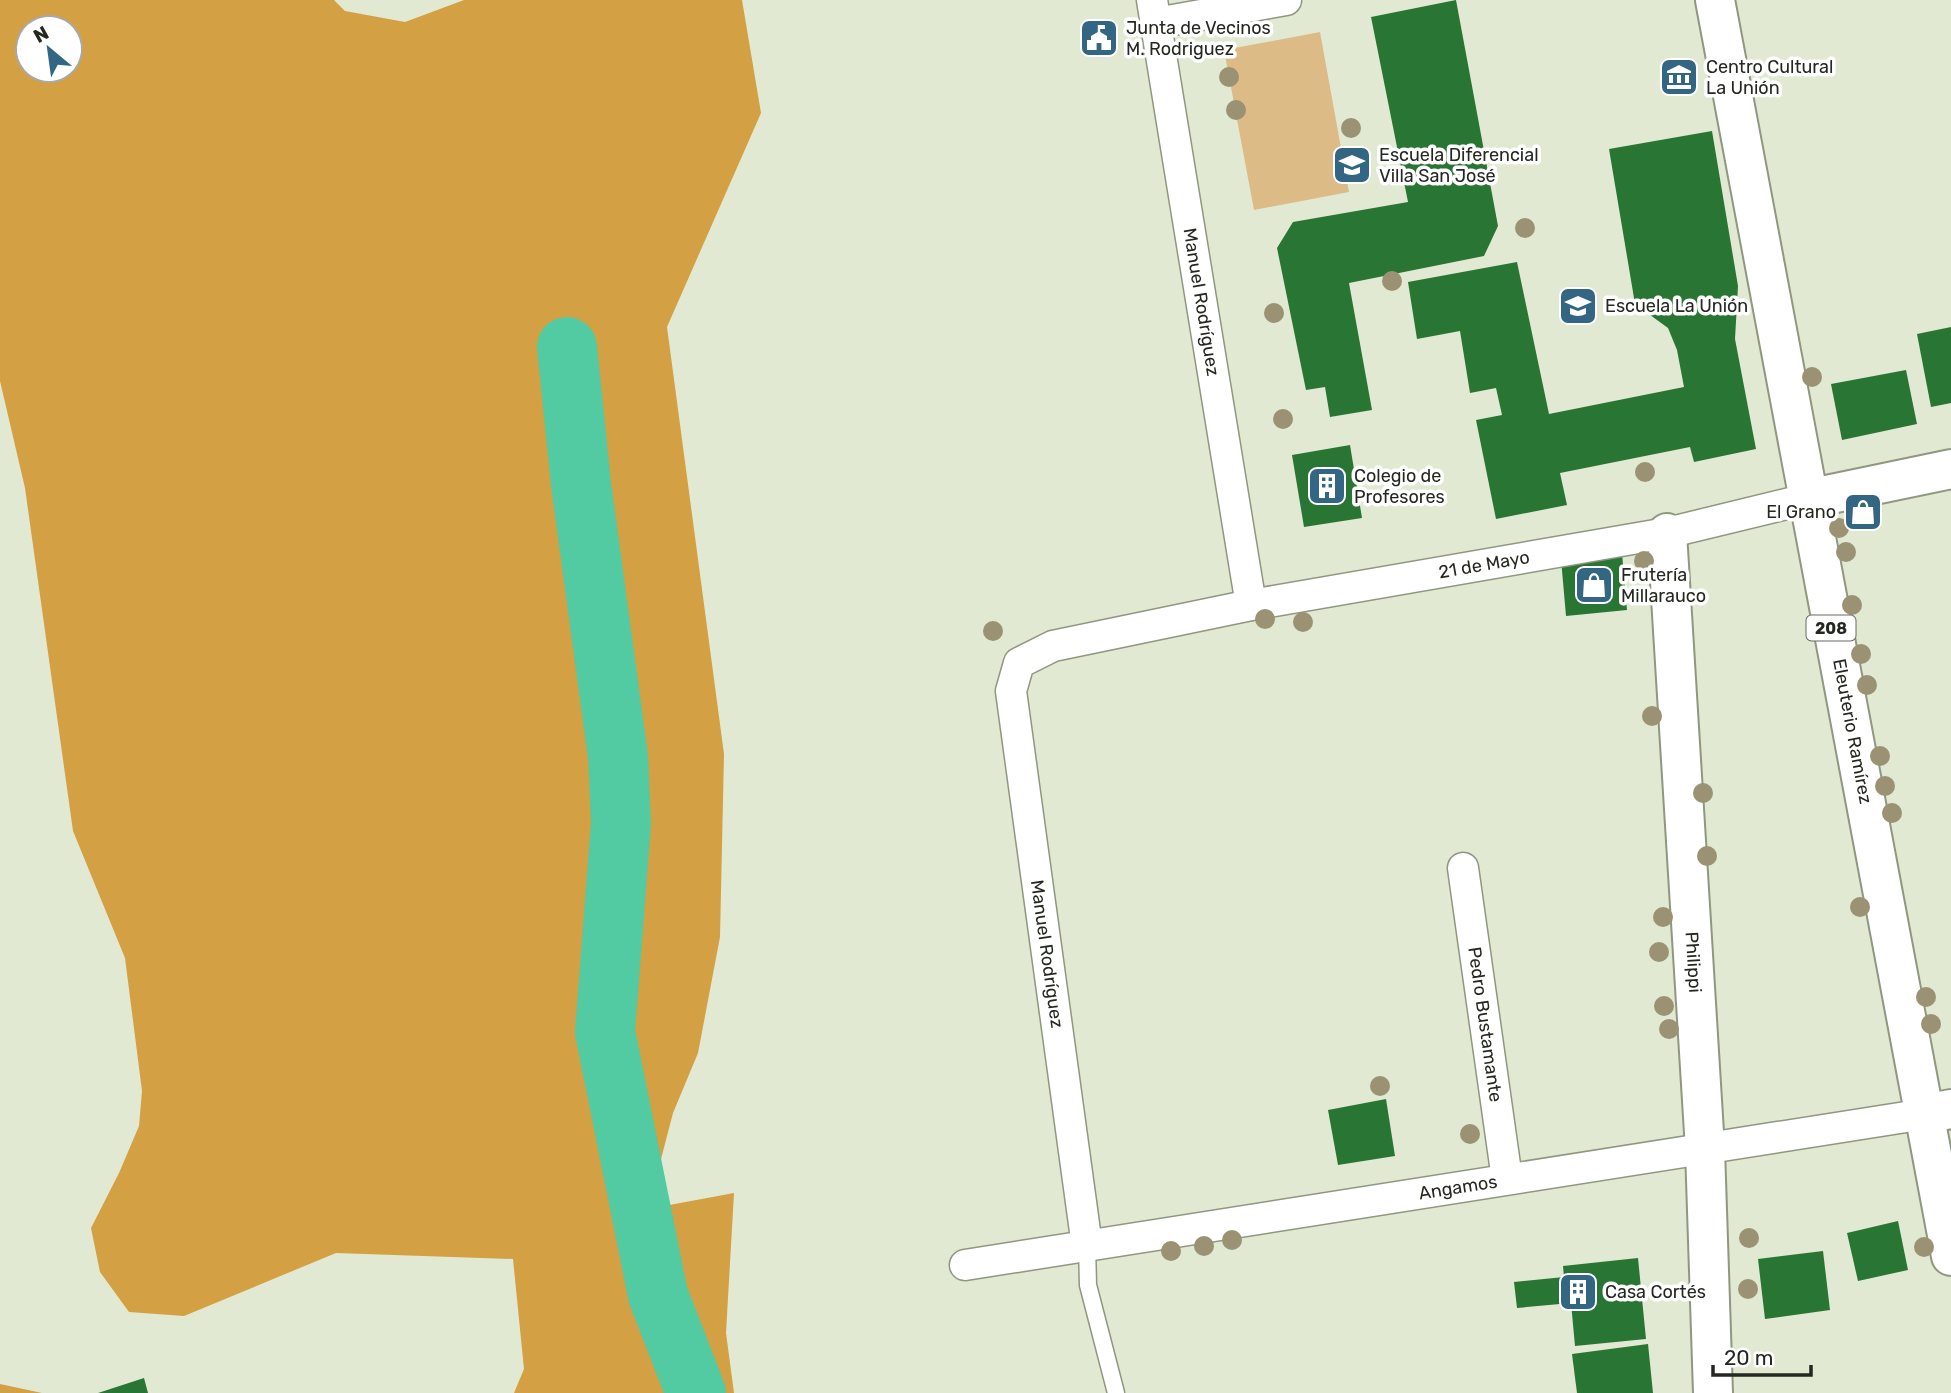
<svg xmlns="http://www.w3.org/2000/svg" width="1951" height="1393" font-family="Rubik,sans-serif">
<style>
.green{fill:#dcbb87}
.forest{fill:#d3a044;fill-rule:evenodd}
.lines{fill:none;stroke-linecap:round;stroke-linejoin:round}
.river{stroke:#52cba3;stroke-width:60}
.building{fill:#297534}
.service-casing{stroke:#8f9782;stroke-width:19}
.minor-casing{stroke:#8f9782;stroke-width:33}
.tertiary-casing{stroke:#8f9782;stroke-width:42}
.secondary-casing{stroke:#8f9782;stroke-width:42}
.primary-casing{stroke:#8f9782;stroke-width:42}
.service{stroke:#fff;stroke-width:16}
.minor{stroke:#fff;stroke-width:30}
.tertiary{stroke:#fff;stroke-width:38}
.secondary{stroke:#fff;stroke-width:38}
.primary{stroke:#fff;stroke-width:38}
.tree{fill:#9a9273}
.labels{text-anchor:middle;stroke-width:7;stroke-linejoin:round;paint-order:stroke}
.shield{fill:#fff;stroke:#666863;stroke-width:2}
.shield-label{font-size:16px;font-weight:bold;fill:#252820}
.poi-label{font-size:18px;fill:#252820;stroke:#fff;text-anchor:start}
.street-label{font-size:18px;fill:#252820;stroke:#fff}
</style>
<rect width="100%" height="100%" fill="#e1e9d2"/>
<path class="green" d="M1320,32L1349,192L1254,210L1224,50Z"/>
<g class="forest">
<path d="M0,0H334L345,11L405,22L464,0H742L761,113L667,327L724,754L720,937L698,1053L673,1113L648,1209L734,1193L726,1333L734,1393H514L524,1369L513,1259L336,1253L184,1316L129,1312L100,1272L91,1228L119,1173L139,1126L142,1091L125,958L73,831L25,488L0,381ZM70,28V70H28V28Z"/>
<path d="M0,1384L42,1393H0Z"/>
</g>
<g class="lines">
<path class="river" d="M567,347L581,484L618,757L621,823L605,1032L658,1295L696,1393"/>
</g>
<g class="building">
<path d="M1456,0L1498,226L1484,256L1349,283L1372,410L1330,417L1325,387L1306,390L1277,248L1293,222L1408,202L1371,17Z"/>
<path d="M1712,131L1738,286L1735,339L1756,449L1694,462L1690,447L1560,473L1567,505L1496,519L1476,420L1502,415L1496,388L1470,393L1460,331L1417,339L1408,282L1517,262L1549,414L1684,387L1677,350L1668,328L1635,304L1609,149Z"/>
<path d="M1951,327V403L1931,407L1917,334Z"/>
<path d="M1906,370L1917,424L1842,440L1831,384Z"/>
<path d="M1350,445L1362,518L1304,527L1292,455Z"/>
<path d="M1622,553L1627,610L1566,616L1561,559Z"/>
<path d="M1386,1099L1395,1156L1338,1165L1328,1110Z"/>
<path d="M1898,1221L1908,1270L1858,1281L1847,1233Z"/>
<path d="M1823,1251L1830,1310L1765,1319L1758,1259Z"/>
<path d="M1638,1258L1646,1339L1575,1346L1571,1303L1517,1308L1514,1282L1564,1277L1563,1266Z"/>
<path d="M1648,1344L1653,1393H1577L1572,1354Z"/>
<path d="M144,1378L148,1393H98Z"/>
</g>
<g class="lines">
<defs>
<path id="service" d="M1087,1246L1088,1285L1116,1393"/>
<g id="minor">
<path id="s1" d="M1152,0L1251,605"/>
<path d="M1156,23L1286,0"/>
<path id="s2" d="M1463,868L1507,1179"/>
<path id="s3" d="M1087,1246L1011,691L1019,663L1053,646L1251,605L1667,533L1807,499"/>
<path id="s4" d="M965,1265L1925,1114"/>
</g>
<g id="tertiary">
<path id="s5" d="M1667,533L1705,1149L1713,1393"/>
<path d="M1925,1114L1951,1109"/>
</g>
<path id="secondary" d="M1807,499L1951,469"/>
<g id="primary">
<path id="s6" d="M1715,0L1951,1256"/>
</g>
</defs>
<use href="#service" class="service-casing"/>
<use href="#minor" class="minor-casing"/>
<use href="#tertiary" class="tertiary-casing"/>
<use href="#secondary" class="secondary-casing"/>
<use href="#primary" class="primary-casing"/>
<use href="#service" class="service"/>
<use href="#minor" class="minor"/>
<use href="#tertiary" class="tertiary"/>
<use href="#secondary" class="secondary"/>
<use href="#primary" class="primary"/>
</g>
<g class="tree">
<circle cx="1229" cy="77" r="10"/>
<circle cx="1236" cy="110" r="10"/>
<circle cx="1351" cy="128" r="10"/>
<circle cx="1358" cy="165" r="10"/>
<circle cx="1525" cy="228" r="10"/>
<circle cx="1392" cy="281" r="10"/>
<circle cx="1274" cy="313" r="10"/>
<circle cx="1812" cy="377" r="10"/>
<circle cx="1283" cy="419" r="10"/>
<circle cx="1645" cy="472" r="10"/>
<circle cx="1839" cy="528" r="10"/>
<circle cx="1846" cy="552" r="10"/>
<circle cx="1644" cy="561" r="10"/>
<circle cx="1852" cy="605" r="10"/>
<circle cx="1265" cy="619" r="10"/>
<circle cx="1303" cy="622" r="10"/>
<circle cx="993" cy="631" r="10"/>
<circle cx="1861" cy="654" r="10"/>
<circle cx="1867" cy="685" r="10"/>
<circle cx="1652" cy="716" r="10"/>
<circle cx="1880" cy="756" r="10"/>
<circle cx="1885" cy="786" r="10"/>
<circle cx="1703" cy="793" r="10"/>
<circle cx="1892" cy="813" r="10"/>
<circle cx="1707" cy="856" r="10"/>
<circle cx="1860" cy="907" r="10"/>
<circle cx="1663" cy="917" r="10"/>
<circle cx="1659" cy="952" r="10"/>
<circle cx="1926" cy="997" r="10"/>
<circle cx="1664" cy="1006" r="10"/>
<circle cx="1931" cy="1024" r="10"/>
<circle cx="1669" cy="1029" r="10"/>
<circle cx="1380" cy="1086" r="10"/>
<circle cx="1470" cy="1134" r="10"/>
<circle cx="1749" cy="1238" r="10"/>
<circle cx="1232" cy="1240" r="10"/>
<circle cx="1204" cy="1246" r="10"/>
<circle cx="1924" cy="1247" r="10"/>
<circle cx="1171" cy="1251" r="10"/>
<circle cx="1748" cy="1289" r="10"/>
</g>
<defs>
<symbol id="civic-square" viewBox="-11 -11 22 22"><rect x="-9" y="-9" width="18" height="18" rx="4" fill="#326683" stroke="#fff"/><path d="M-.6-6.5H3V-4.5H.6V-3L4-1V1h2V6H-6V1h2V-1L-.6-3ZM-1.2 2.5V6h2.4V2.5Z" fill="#fff"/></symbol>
<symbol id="museum-square" viewBox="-11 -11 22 22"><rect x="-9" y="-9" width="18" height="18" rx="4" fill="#326683" stroke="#fff"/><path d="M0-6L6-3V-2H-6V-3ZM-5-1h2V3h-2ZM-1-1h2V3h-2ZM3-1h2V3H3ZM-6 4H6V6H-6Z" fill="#fff"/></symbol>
<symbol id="school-square" viewBox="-11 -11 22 22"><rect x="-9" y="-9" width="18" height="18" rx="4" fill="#326683" stroke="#fff"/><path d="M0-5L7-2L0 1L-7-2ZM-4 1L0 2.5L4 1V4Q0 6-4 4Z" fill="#fff"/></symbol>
<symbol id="building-square" viewBox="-11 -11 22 22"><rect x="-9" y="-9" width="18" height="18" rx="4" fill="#326683" stroke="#fff"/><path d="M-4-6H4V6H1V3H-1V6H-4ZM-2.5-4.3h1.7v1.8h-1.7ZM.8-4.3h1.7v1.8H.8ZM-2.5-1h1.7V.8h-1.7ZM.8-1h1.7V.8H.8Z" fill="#fff"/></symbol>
<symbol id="shop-square" viewBox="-11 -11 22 22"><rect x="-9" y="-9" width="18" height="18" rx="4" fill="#326683" stroke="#fff"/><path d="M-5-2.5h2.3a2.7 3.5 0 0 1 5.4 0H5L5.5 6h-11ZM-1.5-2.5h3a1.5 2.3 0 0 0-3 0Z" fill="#fff"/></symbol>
</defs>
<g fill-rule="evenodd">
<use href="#civic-square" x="1077" y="16" width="44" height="44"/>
<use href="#museum-square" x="1657" y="55" width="44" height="44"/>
<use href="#school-square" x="1330" y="143" width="44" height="44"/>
<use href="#school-square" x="1556" y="284" width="44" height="44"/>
<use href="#building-square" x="1305" y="464" width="44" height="44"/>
<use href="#shop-square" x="1841" y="490" width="44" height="44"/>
<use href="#shop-square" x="1572" y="563" width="44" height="44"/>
<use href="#building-square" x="1556" y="1270" width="44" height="44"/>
</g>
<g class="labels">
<rect class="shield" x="1806.5" y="615.5" width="49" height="25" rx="5"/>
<g class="shield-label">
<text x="1831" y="634">208</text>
</g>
<g class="poi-label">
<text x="1126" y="34">Junta de Vecinos<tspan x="1126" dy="21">M. Rodriguez</tspan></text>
<text x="1706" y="73">Centro Cultural<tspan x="1706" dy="21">La Unión</tspan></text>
<text x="1379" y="161">Escuela Diferencial<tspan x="1379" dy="21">Villa San José</tspan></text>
<text x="1605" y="312">Escuela La Unión</text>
<text x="1354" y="482">Colegio de<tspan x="1354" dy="21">Profesores</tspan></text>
<text x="1836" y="518" text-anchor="end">El Grano</text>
<text x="1621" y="581">Frutería<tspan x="1621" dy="21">Millarauco</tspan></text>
<text x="1605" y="1298">Casa Cortés</text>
</g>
<g class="street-label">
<text dy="6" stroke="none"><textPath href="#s1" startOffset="306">Manuel Rodríguez</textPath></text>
<text dy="6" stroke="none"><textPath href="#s3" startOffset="1066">21 de Mayo</textPath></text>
<text dy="6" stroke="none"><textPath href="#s6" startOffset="744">Eleuterio Ramírez</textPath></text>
<text transform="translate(1047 954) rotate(82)" y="6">Manuel Rodríguez</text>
<text dy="6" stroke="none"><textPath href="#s5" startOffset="430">Philippi</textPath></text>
<text dy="6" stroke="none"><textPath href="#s2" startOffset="158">Pedro Bustamante</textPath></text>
<text dy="6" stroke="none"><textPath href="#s4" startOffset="499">Angamos</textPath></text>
</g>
</g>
<g transform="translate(49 49) rotate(331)"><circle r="33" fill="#ffffff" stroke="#a8a9a6" stroke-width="2"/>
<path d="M0-5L12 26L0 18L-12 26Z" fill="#326683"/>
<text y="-10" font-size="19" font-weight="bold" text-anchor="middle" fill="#252820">N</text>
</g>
<path d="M1713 1365v10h98v-10" fill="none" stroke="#252820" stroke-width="3.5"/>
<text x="1724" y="1365" font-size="21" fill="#252820" stroke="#ffffff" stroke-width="5" paint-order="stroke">20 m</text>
</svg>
